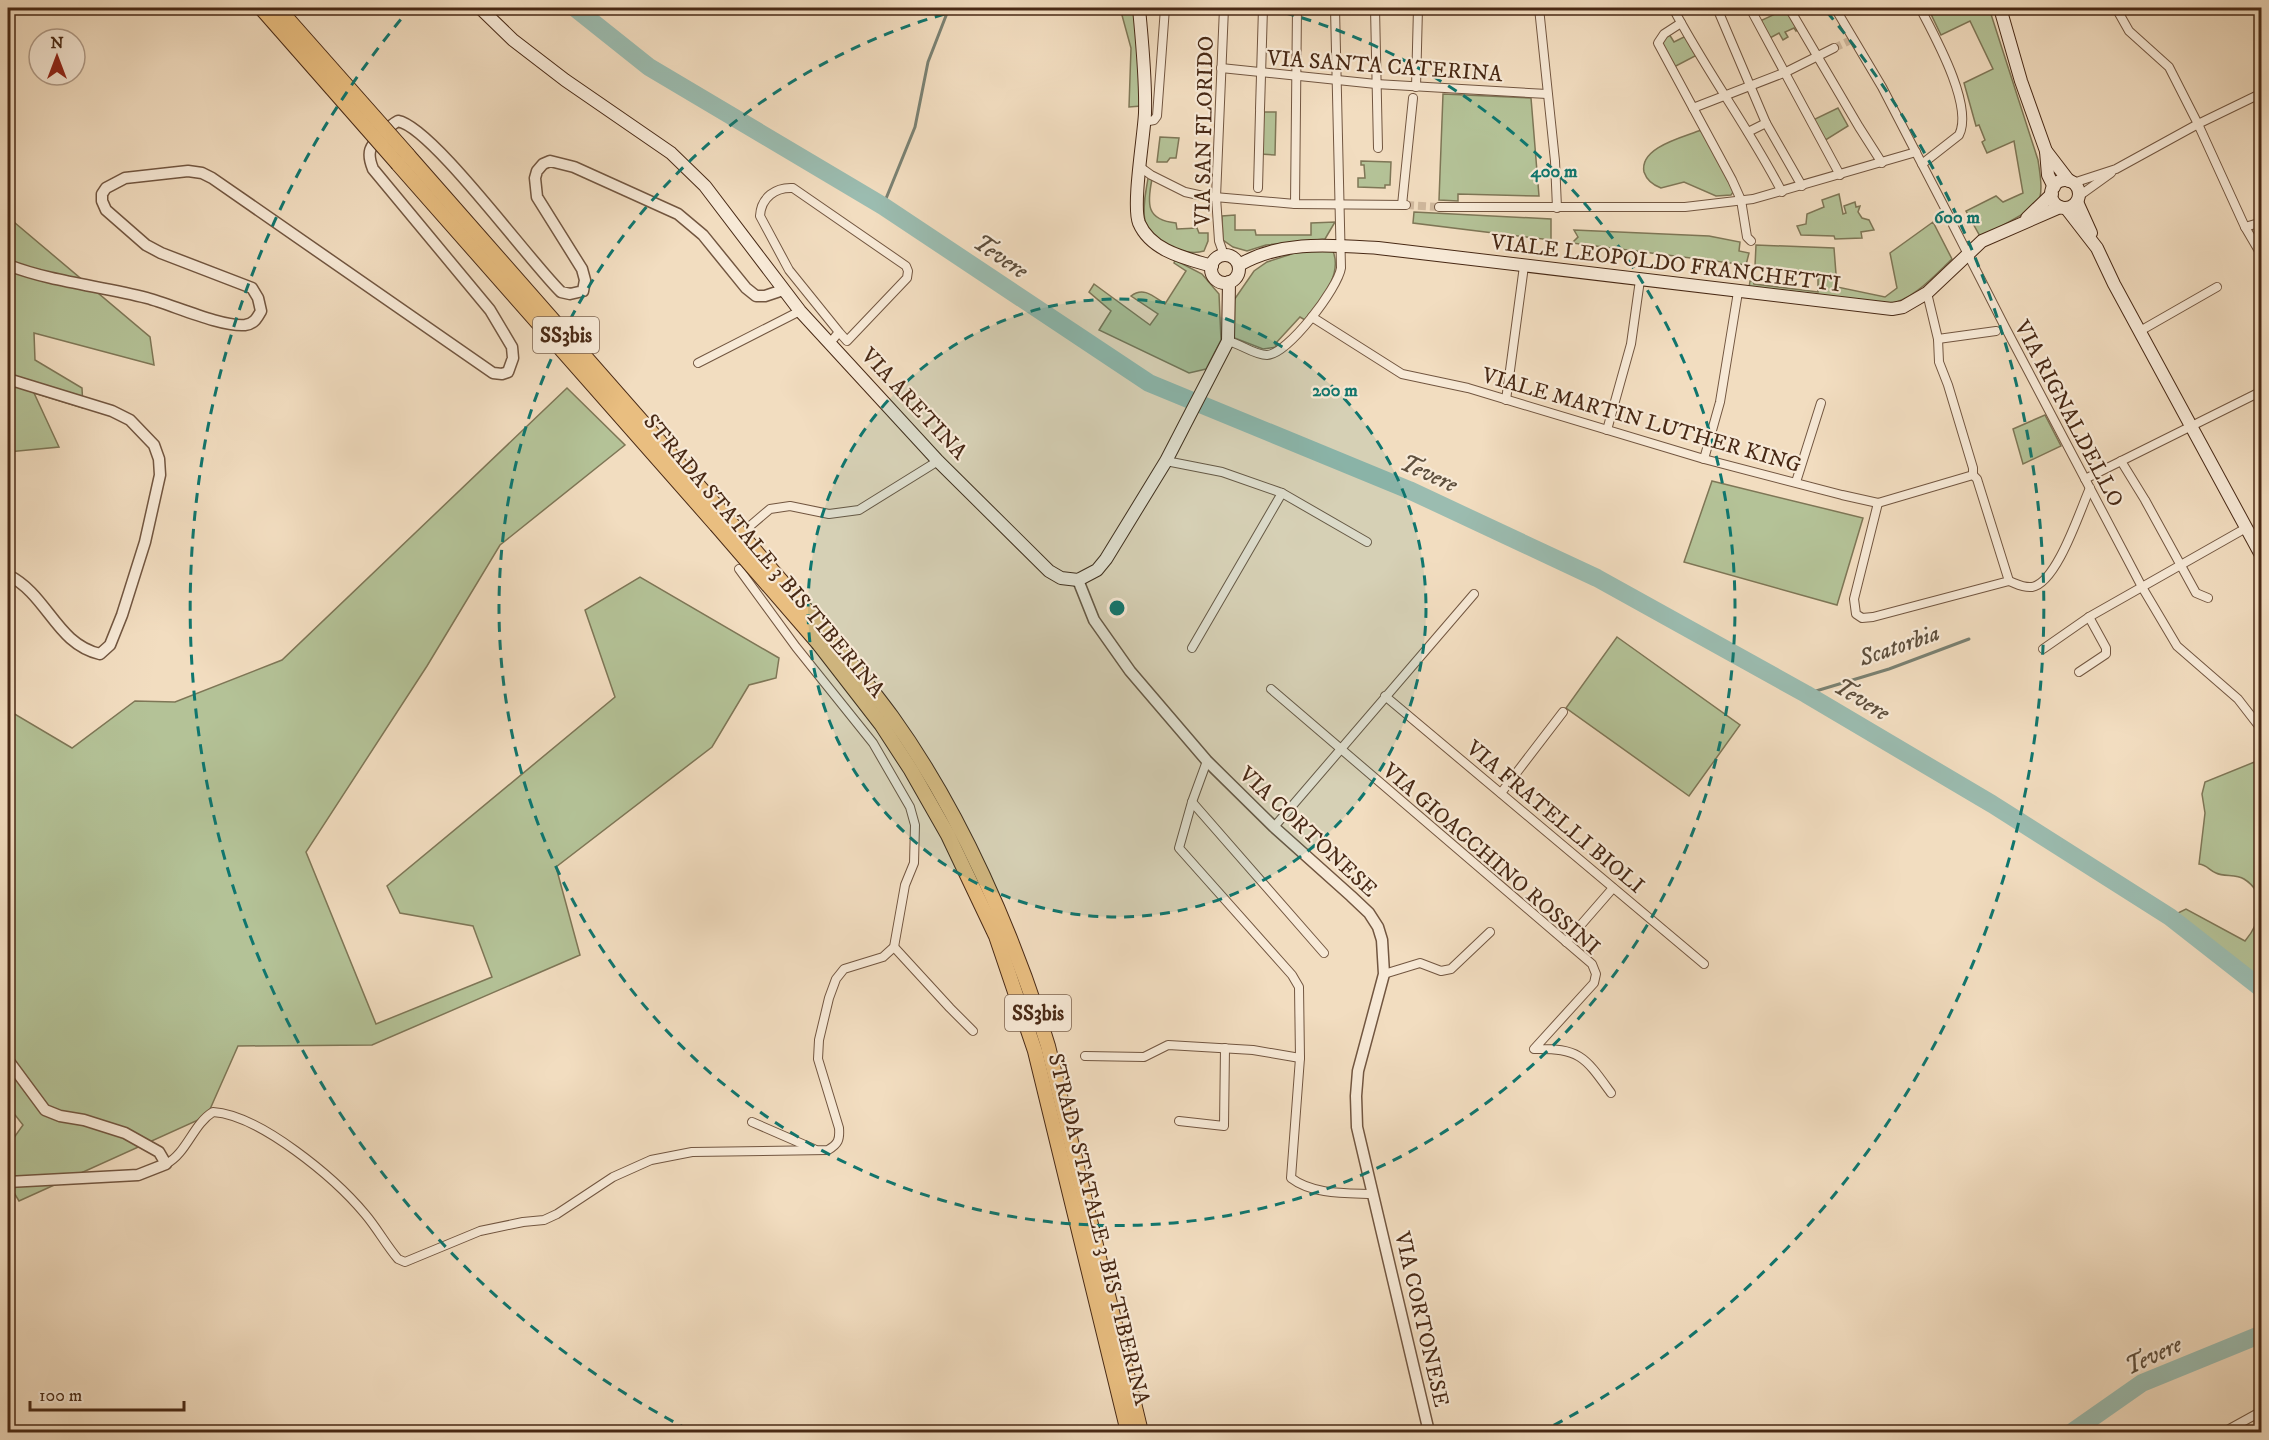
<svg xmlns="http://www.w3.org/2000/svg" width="2269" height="1440" font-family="'IM FELL DW Pica',serif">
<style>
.green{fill:#b4c297;stroke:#7e7656;stroke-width:1.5}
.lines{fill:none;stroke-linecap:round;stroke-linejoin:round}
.stream{stroke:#7a8172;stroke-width:3}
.river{stroke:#9bbcb0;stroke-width:18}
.minor-tunnel{stroke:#d0b99e;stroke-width:8;stroke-dasharray:8 4;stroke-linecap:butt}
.pedestrian-casing{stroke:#725640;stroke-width:8}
.minor-casing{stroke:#725640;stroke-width:10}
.tertiary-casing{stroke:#725640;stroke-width:13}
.secondary-casing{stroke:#482915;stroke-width:14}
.trunk-casing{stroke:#482915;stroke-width:16}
.pedestrian{stroke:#f7e9d6;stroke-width:6}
.minor{stroke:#f7e9d6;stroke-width:8}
.tertiary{stroke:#f7e9d6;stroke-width:10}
.secondary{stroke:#f7e9d6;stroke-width:12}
.trunk{stroke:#e9be80;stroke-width:14}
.trunk-bridge-casing{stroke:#482915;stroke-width:16;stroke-linecap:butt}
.trunk-bridge{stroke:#e9be80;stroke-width:14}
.ring{fill:none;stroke:#0f766e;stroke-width:3;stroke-dasharray:10 8}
.labels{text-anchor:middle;stroke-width:4.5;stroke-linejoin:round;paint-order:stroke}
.shield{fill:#f7e9d6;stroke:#7c634f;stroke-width:1.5}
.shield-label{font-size:21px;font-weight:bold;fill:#482915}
.street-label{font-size:22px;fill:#482915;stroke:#f7e9d6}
.water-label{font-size:24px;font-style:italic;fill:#5d4e3c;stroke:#f7e9d6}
.centre{fill:#0f766e;stroke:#f7e9d6;stroke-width:3}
.ring-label{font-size:18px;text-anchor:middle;font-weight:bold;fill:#0f766e;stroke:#f7e9d6;stroke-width:4.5;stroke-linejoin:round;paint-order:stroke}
</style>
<rect width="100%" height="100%" fill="#f2ddc0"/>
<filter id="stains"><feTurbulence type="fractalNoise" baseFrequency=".00333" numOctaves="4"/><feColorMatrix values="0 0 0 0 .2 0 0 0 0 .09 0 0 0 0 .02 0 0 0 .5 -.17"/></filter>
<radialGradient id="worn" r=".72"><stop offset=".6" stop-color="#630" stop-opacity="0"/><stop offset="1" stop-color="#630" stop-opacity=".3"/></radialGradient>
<g class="green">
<path d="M1120,8H1145L1141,106L1129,107L1131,48Z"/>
<path d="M1788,8L1798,29L1796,31L1794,28L1785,32L1788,37L1783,40L1779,33L1770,38L1760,21Z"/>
<path d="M1928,8H1989L2038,160C2040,174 2044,193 2037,206L1981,238L1966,211L1996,196L2003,202L2023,193L2014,141L1987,153L1982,142L1985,140L1979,125L1976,126L1964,83L1993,69L1970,21L1941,35Z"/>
<path d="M1669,34L1674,42L1686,36L1697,55L1674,67L1664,50L1662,40Z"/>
<path d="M1443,94L1531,98L1539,196L1458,194V201L1439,200Z"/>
<path d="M1838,108L1848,126L1824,141L1813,120Z"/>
<path d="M1262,112H1276L1275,155L1260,154Z"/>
<path d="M1701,130L1734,191L1731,195L1716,196L1684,182L1661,188C1653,185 1647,181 1644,172C1639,147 1684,137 1701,130Z"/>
<path d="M1160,137L1179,138L1176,158H1170L1167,162H1157Z"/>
<path d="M1361,161L1391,162L1390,185H1385V188L1358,187V178H1365L1364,165H1361Z"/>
<path d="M1148,178L1152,179C1147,204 1146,220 1176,223L1177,229L1197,228L1199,233H1208V241L1204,251C1185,257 1150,243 1145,221C1142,207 1146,192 1148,178Z"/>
<path d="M1839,194L1843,214L1846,213L1844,206L1855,202L1856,207L1860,206L1858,212L1862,218L1869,220L1874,230L1861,232L1862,238L1835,239L1834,236L1801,235L1797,226L1806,224L1807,214L1824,207L1822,200Z"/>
<path d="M1414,212L1551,219V240L1413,223Z"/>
<path d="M1235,215V230H1255L1256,235H1311V223L1335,222L1325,239L1266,245L1247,251L1233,247L1223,240L1222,216Z"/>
<path d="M8,217L150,337L154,365L34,333L35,360L82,388L83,408L34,393L59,447L8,452Z"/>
<path d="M1933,222L1952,259C1932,278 1914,299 1887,305L1749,288L1750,281H1753L1754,284L1818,292V278L1816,273L1755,266L1756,245L1834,248L1837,287L1885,297L1897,288L1890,253Z"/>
<path d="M1574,230L1709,236L1740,242L1739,251L1749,253L1746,265L1572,243L1578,237Z"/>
<path d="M1307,249L1333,251C1343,277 1319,301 1305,320L1300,317L1275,344L1277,347L1263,349L1232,337L1234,300L1254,271L1267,262Z"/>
<path d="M1175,260L1202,274L1219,294L1221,340L1206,369L1189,373L1099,330L1111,311L1089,292L1094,284L1150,325L1158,314L1131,296C1144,286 1154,297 1165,304L1186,271L1174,263Z"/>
<path d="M567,388L625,445L500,545L427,666L306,852L376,1024L492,977L473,926L400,913L387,886L615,697L585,610L640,577L779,658L776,678L749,685L712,747L556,867L580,955L372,1045L238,1046L207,1116L19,1201L8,1183V1146L23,1125L8,1106V710L72,748L135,701L175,702L282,660Z"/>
<path d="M2045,415L2061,446L2023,464L2013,429Z"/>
<path d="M1712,481L1863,518L1837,605L1684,562Z"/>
<path d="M1617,637L1740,725L1689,796L1566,708Z"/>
<path d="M2261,755V989L2170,917L2186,909L2245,941C2261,922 2268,894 2244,879C2236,874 2224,877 2216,873C2209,870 2207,865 2199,864L2205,813L2202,794L2205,782L2257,761Z"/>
</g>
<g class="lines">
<g class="stream">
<path d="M883,206L915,127L928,62L949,8"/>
<path d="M1806,694L1889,669L1969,639"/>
</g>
<g class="river">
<path d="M575,8L649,67L883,206L1149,383L1409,490L1597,578L1806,694L1992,804L2170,917L2262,989"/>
<path d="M2072,1432L2142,1383L2262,1334"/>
</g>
<g class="minor-tunnel">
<path d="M1834,48L1851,40"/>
<path d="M1406,205L1439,207"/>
</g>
<defs>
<path id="pedestrian" d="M1838,12L1849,8"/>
<g id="minor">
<path d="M1224,8L1216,197L1219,241L1224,255"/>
<path d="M1375,8L1378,148"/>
<path d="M1539,8L1555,161L1557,208"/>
<path d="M1673,8C1706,71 1749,128 1782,192"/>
<path d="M1717,8L1766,123L1802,186"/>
<path d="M1750,8L1840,175"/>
<path d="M1789,8L1859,127L1882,163"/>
<path d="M1835,8L1882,87L1950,218"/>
<path d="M1920,8C1934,35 1974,106 1959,135L1922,164"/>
<path d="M2116,8L2129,31L2169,67L2198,124L2245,227L2262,256"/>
<path d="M1681,23L1664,34L1658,43L1732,180L1741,200L1747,237L1751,241"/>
<path d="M1221,68L1376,84L1547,94"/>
<path d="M1416,87L1418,8"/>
<path d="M1693,108L1786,72L1834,48"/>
<path d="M1260,109L1263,8"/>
<path d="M1144,122L1154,120L1157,116L1165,8"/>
<path d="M1748,132L1766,123"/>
<path d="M1140,167L1151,175L1185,192L1203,196L1295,204L1406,205"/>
<path d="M2073,183L2116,169L2198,124L2262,93"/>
<path d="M1258,188L1260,112"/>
<path d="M2079,196L2111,173"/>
<path d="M1295,204L1297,8"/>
<path d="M1402,205L1413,98"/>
<path d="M1439,207H1685L1753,199L1916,152"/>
<path d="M1953,225L2005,327L2142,587L2177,646L2238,699L2262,730"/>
<path d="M2245,227L2262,222"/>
<path d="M1312,317L1402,374L1468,388L1704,459L1842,495L1878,503L1973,475"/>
<path d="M2140,331L2217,287"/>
<path d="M1938,339L1996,331"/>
<path d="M1228,341C1241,344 1254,355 1267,355C1288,354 1338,288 1341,268L1335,8"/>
<path d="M830,343L839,332L789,270L760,216C761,197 776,187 793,188L906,266L908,271L907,278L847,341L839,332"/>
<path d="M698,363L800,311"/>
<path d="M1506,400L1524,266"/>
<path d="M1607,430L1631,344L1640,280"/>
<path d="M1704,459L1720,402L1738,292"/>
<path d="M1166,461L1222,472L1282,493L1367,542"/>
<path d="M2121,461L2145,500L2196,593L2208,598"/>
<path d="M2085,479L2262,391"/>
<path d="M1796,482L1821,403"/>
<path d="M1878,503L1854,599L1856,614L1862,618L1873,617L2009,581L1977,479L1973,475V468L1948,385L1939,362L1938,339L1927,293"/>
<path d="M750,526L770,509L790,506L829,514L859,510L938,461"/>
<path d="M2009,581C2017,584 2023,588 2032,587C2057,583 2080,510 2090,488"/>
<path d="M1192,648L1282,493"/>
<path d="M2043,649L2089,617L2246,528"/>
<path d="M2079,672L2106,654V648L2089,617"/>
<path d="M1271,689L1592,964L1596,974L1594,983L1534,1049C1580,1048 1585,1057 1611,1093"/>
<path d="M1385,696L1704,964"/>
<path d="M1207,761L1192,802L1179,848L1292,975L1299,987L1300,1058L1291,1178C1313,1195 1347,1193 1373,1194"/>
<path d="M1501,793L1563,712"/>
<path d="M1192,802L1324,953"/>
<path d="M1274,827L1474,594"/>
<path d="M1566,942L1613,888"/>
<path d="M894,947L950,1008L973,1031"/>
<path d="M1384,974L1420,963L1441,971L1451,969L1490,932"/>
<path d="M1085,1056L1144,1057L1168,1045L1253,1050L1300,1058"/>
<path d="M1179,1121L1224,1126L1225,1048"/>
<path d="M752,1122L814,1149"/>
<path d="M166,1164C187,1153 193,1124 213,1112C260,1115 335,1178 365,1214C377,1228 386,1245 398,1259L405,1262L480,1231L523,1222L544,1220L557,1214L613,1177L651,1160L692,1152L828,1150C838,1144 840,1140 839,1128L818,1059L819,1040L829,998L836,979L844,969L883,957L894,947L905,885L914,863L915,825L910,807L873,743L796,647L739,569"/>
<path d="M2224,1432L2262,1411"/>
</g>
<g id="tertiary">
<path d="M8,265C52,282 101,286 147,298C173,305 221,327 245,325C254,324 257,318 261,311L258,298L252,288L161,253L146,245L106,210L102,201V194L106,188L125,178L188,171L202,173L212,178L493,373L502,374L508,372L513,358L512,347L490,310L373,169C366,152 370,146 382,134C387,129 392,124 398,121C432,127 529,261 561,292L570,294L583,291L585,280L582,269L537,197L535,178L537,171L543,164L550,161L574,167L678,214L703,235L746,288L756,296H765L783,290"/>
<path d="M8,379L112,411L130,420L154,445L159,459L160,475L145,542L122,615L110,645L100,654C56,644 48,595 8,575"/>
<path d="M1078,580L1094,620L1130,671L1207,761L1274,827L1351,896L1369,913L1378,927L1382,940L1384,974L1358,1071L1356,1096L1357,1127L1429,1432"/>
<path d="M8,1060L45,1110L60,1116L84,1120L125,1133L159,1152L166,1164L138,1175L8,1182"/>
</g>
<g id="secondary">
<path d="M480,8L513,40L565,80L671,153L705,186L800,311L938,461L1049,571L1061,578L1078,580L1097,570L1106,559L1166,461L1228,341L1229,282"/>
<path d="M1139,8C1142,42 1146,78 1145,113C1144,136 1132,205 1139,223C1151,251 1185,258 1212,266"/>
<path d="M2000,8L2021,81L2046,151L2069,181"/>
<path d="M2046,151L2048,175L2054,187"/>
<circle cx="2065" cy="194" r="14"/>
<path d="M2077,202L2091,233"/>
<path d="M2066,208L2097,248L2114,284L2262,557"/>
<path d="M2027,218L2052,194"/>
<circle cx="1225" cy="269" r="14"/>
<path d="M1239,265C1283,240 1329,245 1378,248L1892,309L1903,307L1927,293L1982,241L2060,207"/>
</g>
<g id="trunk">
<path d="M408,155L725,516"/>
<path d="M398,164L716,525"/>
<path d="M830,637C851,664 872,690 892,717C961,813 1013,933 1048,1046L1141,1432"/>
<path d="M819,644L881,724L911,770L948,835L996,936L1035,1051L1128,1432"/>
</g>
</defs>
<use href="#pedestrian" class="pedestrian-casing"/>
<use href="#minor" class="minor-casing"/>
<use href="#tertiary" class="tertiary-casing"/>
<use href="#secondary" class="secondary-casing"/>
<use href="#trunk" class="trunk-casing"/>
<use href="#pedestrian" class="pedestrian"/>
<use href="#minor" class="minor"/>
<use href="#tertiary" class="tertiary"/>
<use href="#secondary" class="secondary"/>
<use href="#trunk" class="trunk"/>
<defs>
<g id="trunk-bridge">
<path d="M261,8L398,164"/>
<path d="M278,8L408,155"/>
<path d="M725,516L830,637"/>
<path d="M716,525L819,644"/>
</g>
</defs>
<use href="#trunk-bridge" class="trunk-bridge-casing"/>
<use href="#trunk-bridge" class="trunk-bridge"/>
</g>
<circle cx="1117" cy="608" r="309" fill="#0f766e" fill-opacity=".12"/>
<g class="ring">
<circle cx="1117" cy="608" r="309"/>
<path d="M1267 8A618 618 0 1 1 967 8"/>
<path d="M689 1430A927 927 0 0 1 407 12M1827 12A927 927 0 0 1 1545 1430"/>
</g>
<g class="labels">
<g class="shield">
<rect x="533" y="317" width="66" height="36" rx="4.5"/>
<rect x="1005" y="995" width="66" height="36" rx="4.5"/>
</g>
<g class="shield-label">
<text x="566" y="342">SS3bis</text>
<text x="1038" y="1020">SS3bis</text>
</g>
<g class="street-label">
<text transform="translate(1385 65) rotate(4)" y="8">VIA SANTA CATERINA</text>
<text transform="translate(1203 131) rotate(-89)" y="8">VIA SAN FLORIDO</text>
<text transform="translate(1666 262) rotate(7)" y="8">VIALE LEOPOLDO FRANCHETTI</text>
<text transform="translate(915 403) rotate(47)" y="8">VIA ARETINA</text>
<text transform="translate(2070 413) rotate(62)" y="8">VIA RIGNALDELLO</text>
<text transform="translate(1642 419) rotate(16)" y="8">VIALE MARTIN LUTHER KING</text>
<text transform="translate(765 555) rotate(50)" y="8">STRADA STATALE 3 BIS TIBERINA</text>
<text transform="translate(1556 816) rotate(40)" y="8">VIA FRATELLI BIOLI</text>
<text transform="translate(1309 831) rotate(43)" y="8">VIA CORTONESE</text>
<text transform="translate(1492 858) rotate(41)" y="8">VIA GIOACCHINO ROSSINI</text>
<text transform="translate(1100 1229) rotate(76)" y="8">STRADA STATALE 3 BIS TIBERINA</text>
<text transform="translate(1423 1319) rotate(77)" y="8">VIA CORTONESE</text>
</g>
<g class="water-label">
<text transform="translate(1001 256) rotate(34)" y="8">Tevere</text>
<text transform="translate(1429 473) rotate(24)" y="8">Tevere</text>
<text transform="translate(1899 645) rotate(-19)" y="8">Scatorbia</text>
<text transform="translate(1862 699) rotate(31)" y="8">Tevere</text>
<text transform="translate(2153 1355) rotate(-25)" y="8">Tevere</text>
</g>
</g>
<circle cx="1117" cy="608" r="9" class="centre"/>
<g class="ring-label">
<text x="1554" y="177">400 m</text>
<text x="1957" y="223">600 m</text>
<text x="1335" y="396">200 m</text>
</g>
<rect width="2269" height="1440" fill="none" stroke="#f2ddc0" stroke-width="30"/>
<rect x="9" y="9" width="2251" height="1422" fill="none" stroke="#482915" stroke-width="3"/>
<rect x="15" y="15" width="2239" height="1410" fill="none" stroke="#482915" stroke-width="1.5"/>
<g transform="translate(57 57)"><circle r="28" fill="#f7e9d6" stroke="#b19c89" stroke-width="1.5"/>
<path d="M0-4.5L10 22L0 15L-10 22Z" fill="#8f2418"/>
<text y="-9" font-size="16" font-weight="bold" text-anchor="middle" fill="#482915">N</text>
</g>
<path d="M30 1401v9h154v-9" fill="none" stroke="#482915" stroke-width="3"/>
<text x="39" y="1401" font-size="18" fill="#482915" stroke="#f7e9d6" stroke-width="4.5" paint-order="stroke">100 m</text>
<rect width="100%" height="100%" filter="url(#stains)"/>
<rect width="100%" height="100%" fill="url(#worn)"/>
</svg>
